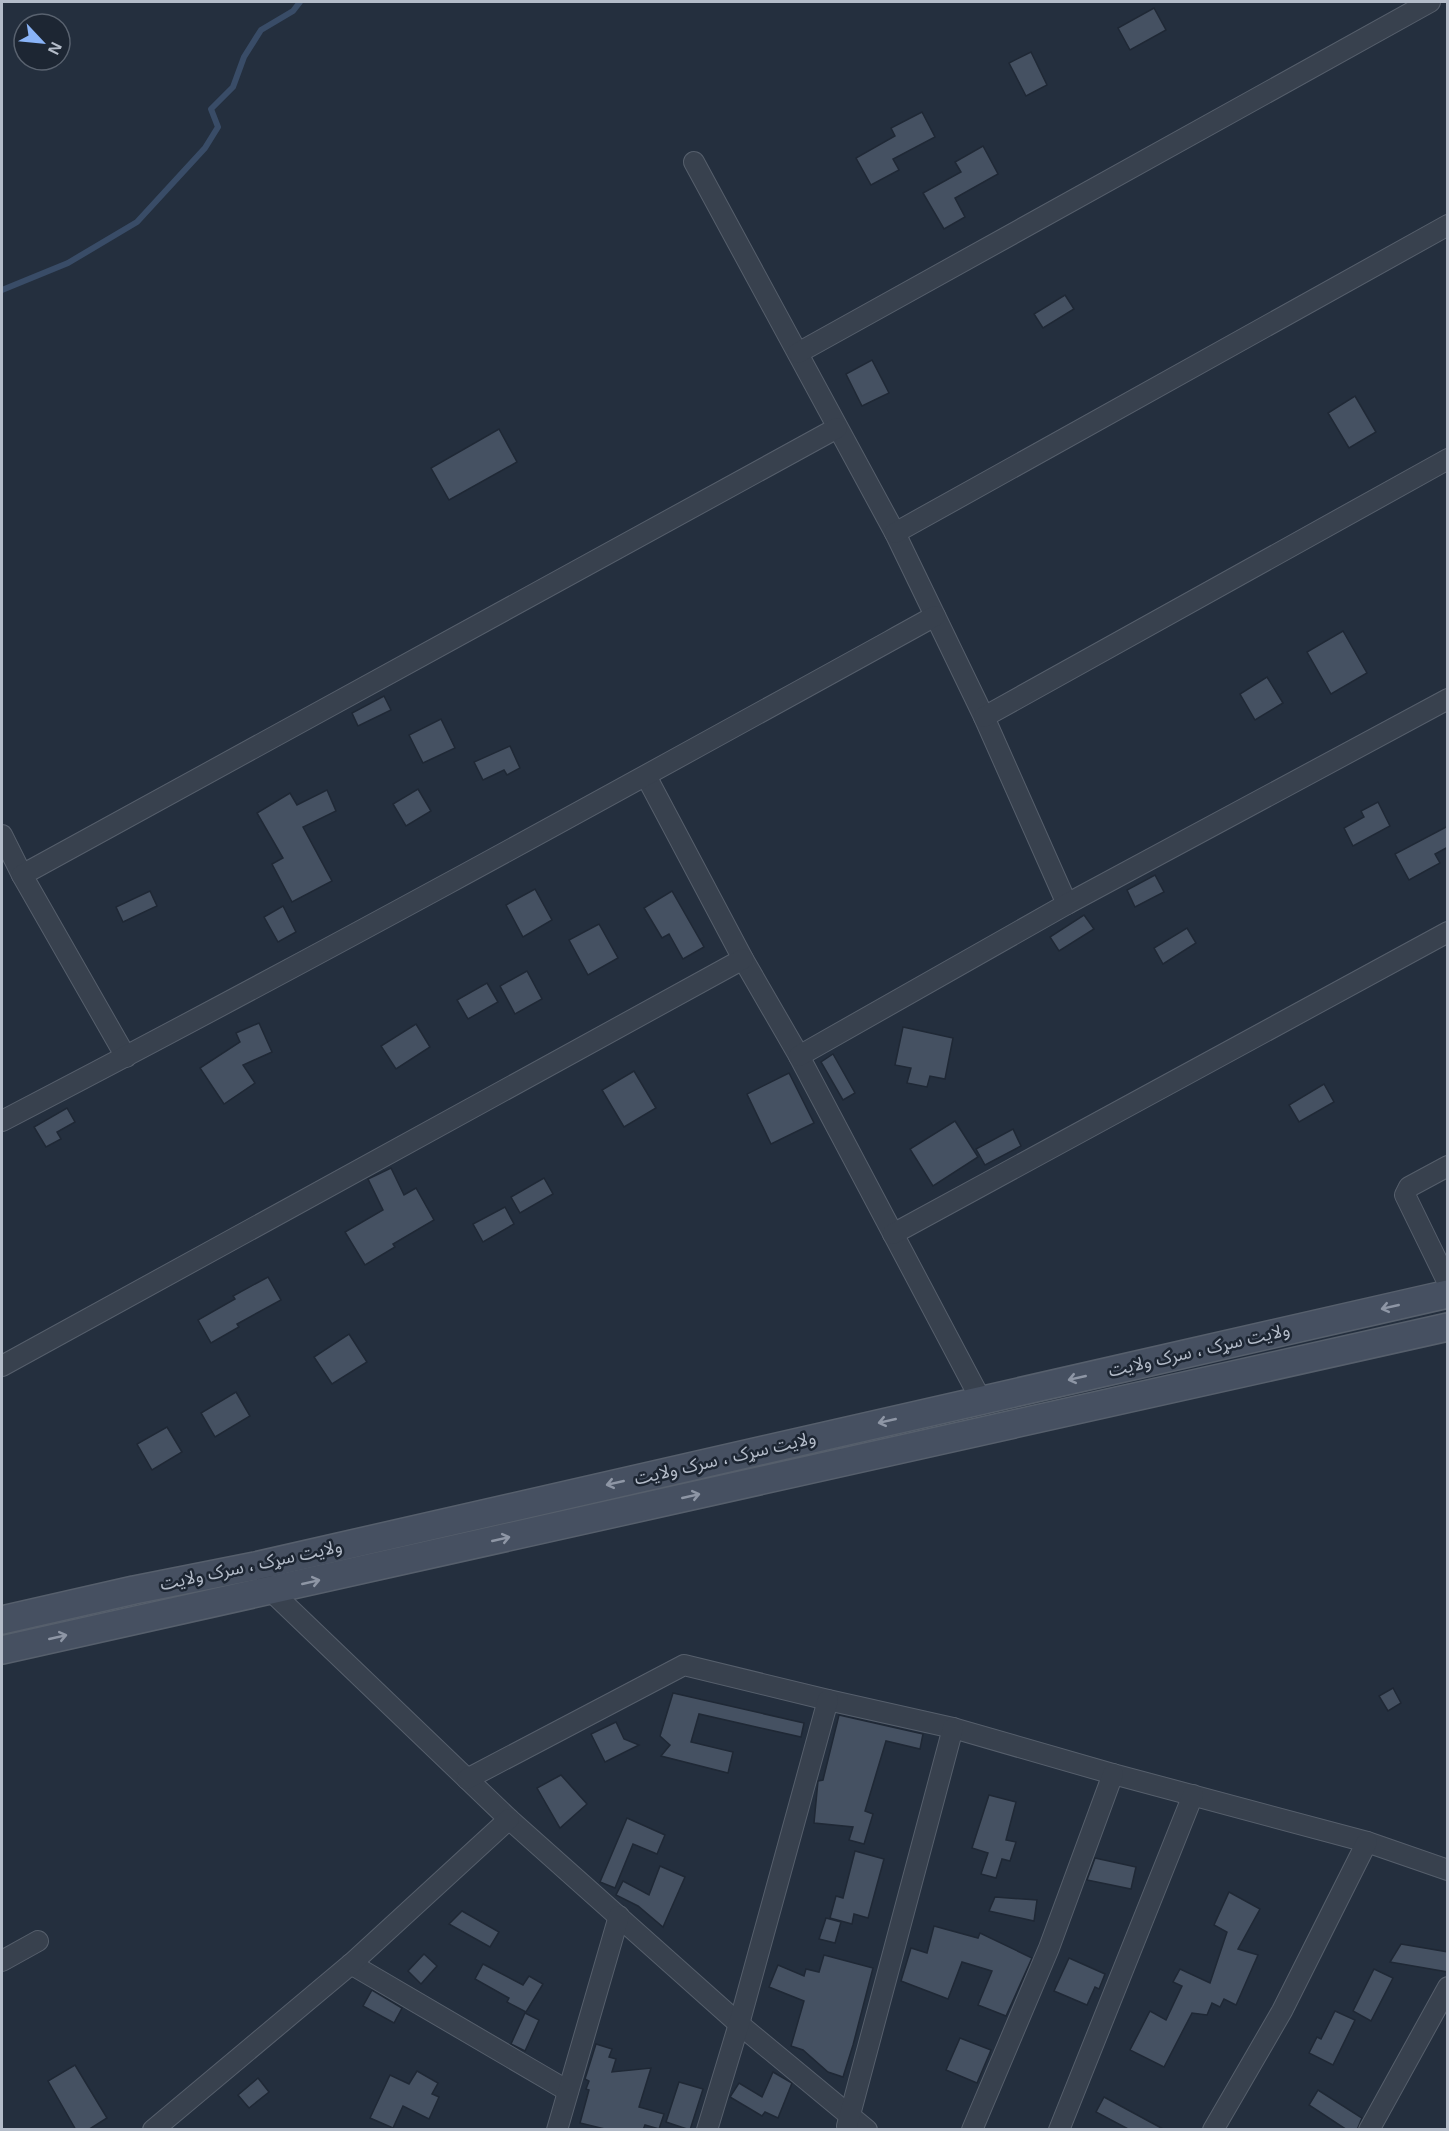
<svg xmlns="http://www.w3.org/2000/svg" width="1449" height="2131" font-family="Arial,'Noto Sans Arabic',sans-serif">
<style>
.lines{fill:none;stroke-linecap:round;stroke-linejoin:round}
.stream{stroke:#394c67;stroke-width:6}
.building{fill:#455162;stroke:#1f2835;stroke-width:1.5}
.minor-casing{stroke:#565f6c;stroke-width:22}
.secondary-casing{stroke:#565f6c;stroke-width:30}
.minor{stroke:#38414e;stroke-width:20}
.secondary{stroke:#465061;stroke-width:27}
.oneway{stroke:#8e96a5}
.labels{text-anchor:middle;stroke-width:5;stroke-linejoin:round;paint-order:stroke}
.street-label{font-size:18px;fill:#b4bcc9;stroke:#1d2633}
</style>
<rect width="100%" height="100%" fill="#242f3e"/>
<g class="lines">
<path class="stream" d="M2,290L68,263L137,222L205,148L218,127L211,109L233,87L244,57L261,30L293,11L300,2"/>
</g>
<g class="building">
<path d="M1154,8L1166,30L1130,50L1118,28Z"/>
<path d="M1031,52L1047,85L1026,96L1009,63Z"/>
<path d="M922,112L935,137L893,159L899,170L871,185L856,158L895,136L891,128Z"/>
<path d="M983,146L998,174L955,198L965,217L944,229L923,193L961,172L955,162Z"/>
<path d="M1065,295L1074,309L1043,328L1034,314Z"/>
<path d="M872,360L889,393L862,406L846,374Z"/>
<path d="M1355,396L1376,432L1349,448L1328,413Z"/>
<path d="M499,429L517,462L449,500L431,468Z"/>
<path d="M1343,631L1367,673L1331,694L1307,652Z"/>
<path d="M1267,677L1283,703L1255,720L1240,694Z"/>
<path d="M384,696L391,710L358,726L352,713Z"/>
<path d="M441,719L455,748L423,763L409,735Z"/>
<path d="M510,746L520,768L507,775L504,770L483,780L474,762Z"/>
<path d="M418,789L431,811L406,826L393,804Z"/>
<path d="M327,790L336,811L303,827L332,881L292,902L272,864L283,858L257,813L290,793L297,805Z"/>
<path d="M1378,802L1390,826L1353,846L1344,828L1364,817L1361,811Z"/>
<path d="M1448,826V847L1435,854L1440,863L1409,880L1395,854Z"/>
<path d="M1155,875L1164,892L1135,907L1127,890Z"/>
<path d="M535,889L552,920L523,937L506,905Z"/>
<path d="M150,891L157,906L123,922L116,907Z"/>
<path d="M672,891L704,947L683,959L669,934L662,938L644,908Z"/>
<path d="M283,906L296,932L278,942L264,917Z"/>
<path d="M1084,915L1094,929L1059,951L1050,937Z"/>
<path d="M599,924L618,958L588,975L569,940Z"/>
<path d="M1187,928L1196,943L1163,964L1154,948Z"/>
<path d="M527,971L542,999L515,1014L500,986Z"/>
<path d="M487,983L498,1002L468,1019L457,1000Z"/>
<path d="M259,1023L272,1052L243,1065L255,1083L224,1104L200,1068L240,1042L236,1033Z"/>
<path d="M416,1024L430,1047L396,1069L381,1046Z"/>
<path d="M903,1027L953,1038L945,1079L930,1076L927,1087L907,1083L911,1068L895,1065Z"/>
<path d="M833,1054L855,1093L843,1100L821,1062Z"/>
<path d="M634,1071L656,1108L624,1127L602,1090Z"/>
<path d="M789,1073L814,1123L771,1144L747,1094Z"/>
<path d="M1324,1084L1334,1102L1299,1122L1289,1105Z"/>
<path d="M67,1108L75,1122L57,1132L61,1139L46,1147L34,1127Z"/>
<path d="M955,1121L978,1157L933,1186L910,1149Z"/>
<path d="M1013,1129L1021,1146L985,1165L976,1149Z"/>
<path d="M391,1168L404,1195L416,1188L434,1220L393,1244L395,1247L365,1265L345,1232L383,1210L368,1179Z"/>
<path d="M544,1178L553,1194L520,1213L511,1197Z"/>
<path d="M505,1207L514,1224L483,1242L473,1224Z"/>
<path d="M268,1277L281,1300L237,1324L239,1327L211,1343L198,1320L235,1299L233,1296Z"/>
<path d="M349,1334L367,1362L332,1384L314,1357Z"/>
<path d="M236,1392L250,1416L215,1437L201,1413Z"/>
<path d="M167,1427L182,1452L152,1470L137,1444Z"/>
<path d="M1393,1688L1401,1703L1388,1711L1379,1696Z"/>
<path d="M673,1693L804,1723L801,1737L699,1714L691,1742L733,1752L728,1773L661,1756L670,1745L660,1736Z"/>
<path d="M839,1715L923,1734L920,1749L886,1741L865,1811L873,1814L864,1844L849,1840L853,1827L814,1823L818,1781L823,1780Z"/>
<path d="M616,1722L624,1739L639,1745L605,1762L591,1734Z"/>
<path d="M561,1775L587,1804L560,1828L537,1788Z"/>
<path d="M989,1795L1016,1802L1006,1840L1016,1842L1010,1861L1002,1859L996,1878L981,1874L988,1853L972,1848Z"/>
<path d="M627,1818L665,1835L657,1854L633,1844L615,1888L600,1882Z"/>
<path d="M855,1851L884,1859L868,1918L854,1914L852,1924L830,1918L836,1896L843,1898Z"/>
<path d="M1095,1858L1136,1867L1131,1889L1087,1880Z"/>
<path d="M660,1866L685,1877L663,1927L638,1906L616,1895L623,1881L649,1895Z"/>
<path d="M1229,1892L1260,1909L1238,1949L1258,1955L1236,2005L1224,1999L1220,2007L1212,2003L1207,2015L1192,2013L1164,2067L1130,2050L1150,2011L1166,2020L1182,1986L1173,1982L1180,1969L1210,1983L1227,1932L1214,1925Z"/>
<path d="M995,1897L1037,1900L1034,1921L989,1911Z"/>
<path d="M462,1911L499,1932L490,1947L449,1924Z"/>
<path d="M826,1918L841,1922L835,1943L819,1939Z"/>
<path d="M934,1926L978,1938L980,1933L1032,1958L1006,2016L978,2005L992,1971L962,1962L948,1999L901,1981L911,1948L927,1953Z"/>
<path d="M1401,1944L1448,1952V1972L1390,1962Z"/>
<path d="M424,1954L437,1966L421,1984L408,1971Z"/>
<path d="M824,1955L873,1968L853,2045L843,2077L828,2072L803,2050L791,2046L804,2001L769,1987L778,1965L804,1976L806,1969L819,1972Z"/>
<path d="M1069,1958L1105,1974L1099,1989L1095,1987L1087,2005L1054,1991Z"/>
<path d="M483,1964L523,1985L529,1976L543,1984L526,2012L507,2002L509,1998L475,1979Z"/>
<path d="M1374,1969L1393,1978L1371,2021L1353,2011Z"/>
<path d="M372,1990L402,2008L394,2023L363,2006Z"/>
<path d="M1335,2011L1355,2020L1333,2065L1309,2053L1317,2037L1321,2039Z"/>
<path d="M525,2013L539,2020L525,2051L511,2044Z"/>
<path d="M960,2038L991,2050L977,2083L946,2070Z"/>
<path d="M596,2044L612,2049L609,2057L616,2059L612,2072L651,2068L639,2107L664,2114L659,2129L645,2125L643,2130H609L580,2123L589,2090L586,2089L589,2081L585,2079Z"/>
<path d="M75,2065L107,2118L88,2130H76L48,2081Z"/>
<path d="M417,2071L438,2083L432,2094L439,2097L429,2119L403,2106L393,2128L370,2118L390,2075L409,2084Z"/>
<path d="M773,2072L792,2083L778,2118L765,2112L762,2116L730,2097L739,2083L762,2097Z"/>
<path d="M258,2078L269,2092L249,2108L238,2095Z"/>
<path d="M679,2082L703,2089L690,2130L666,2122Z"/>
<path d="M1318,2090L1362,2118L1357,2130H1347L1309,2105Z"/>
<path d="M1104,2097L1165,2130H1130L1096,2112Z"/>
</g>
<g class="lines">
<defs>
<g id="minor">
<path d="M694,162L895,533L984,717L1067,904"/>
<path d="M798,353L1430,2"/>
<path d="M895,533L1448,225"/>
<path d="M984,717L1448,459"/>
<path d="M646,776L743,959L799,1056L981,1400"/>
<path d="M2,835L22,875"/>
<path d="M799,1056L1067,904L1448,699"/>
<path d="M126,1057L22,875L837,428"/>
<path d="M2,1121C316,958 625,787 935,616"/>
<path d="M1448,1166L1409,1187L1405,1195L1448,1283"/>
<path d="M893,1234L1448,932"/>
<path d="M2,1366L743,959"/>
<path d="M266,1583L271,1591L509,1819L739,2024L867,2130"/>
<path d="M467,1779L684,1665L828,1700L953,1728L1113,1774L1367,1842L1448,1870"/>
<path d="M2,1961L38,1941"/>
<path d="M351,1964L568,2091"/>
<path d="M847,2126L953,1728"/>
<path d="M153,2130L351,1964L509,1819"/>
<path d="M557,2130L619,1916"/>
<path d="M707,2130L739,2024L828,1700"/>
<path d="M972,2130L1049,1948L1113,1774"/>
<path d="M1059,2130L1193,1795"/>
<path d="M1213,2130L1282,2011L1367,1842"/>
<path d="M1369,2130L1448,1987"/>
</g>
<g id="secondary">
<path d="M2,1620L134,1590L255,1566L1448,1294"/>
<path d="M2,1650L1448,1327"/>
</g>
</defs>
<use href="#minor" class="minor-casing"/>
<use href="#secondary" class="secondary-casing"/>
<use href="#minor" class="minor"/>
<use href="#secondary" class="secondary"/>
</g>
<defs><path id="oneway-shaft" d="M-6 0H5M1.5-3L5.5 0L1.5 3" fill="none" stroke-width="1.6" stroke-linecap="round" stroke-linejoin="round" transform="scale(1.5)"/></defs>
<g class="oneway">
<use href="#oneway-shaft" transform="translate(1390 1307) rotate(167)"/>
<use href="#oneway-shaft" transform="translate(1077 1378) rotate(167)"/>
<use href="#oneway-shaft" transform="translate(887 1421) rotate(167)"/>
<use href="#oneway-shaft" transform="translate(615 1483) rotate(167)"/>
<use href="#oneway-shaft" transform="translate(691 1496) rotate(-13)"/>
<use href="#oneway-shaft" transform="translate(501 1539) rotate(-13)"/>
<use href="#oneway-shaft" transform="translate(311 1582) rotate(-13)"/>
<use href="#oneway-shaft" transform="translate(58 1637) rotate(-13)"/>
</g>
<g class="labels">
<g class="street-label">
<text transform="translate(1199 1350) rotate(-13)" y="6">ولایت سړک ، سرک ولایت</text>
<text transform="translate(725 1458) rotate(-13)" y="6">ولایت سړک ، سرک ولایت</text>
<text transform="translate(251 1565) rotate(-12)" y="6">ولایت سړک ، سرک ولایت</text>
</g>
</g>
<rect width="1449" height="2131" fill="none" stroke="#b4bcc9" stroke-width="6"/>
<g transform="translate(42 42) rotate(116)"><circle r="28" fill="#1d2633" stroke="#59626f" stroke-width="1.5"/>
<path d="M0-4.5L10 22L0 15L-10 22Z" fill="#8ab4f8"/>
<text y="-9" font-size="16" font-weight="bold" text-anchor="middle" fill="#b4bcc9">N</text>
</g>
</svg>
